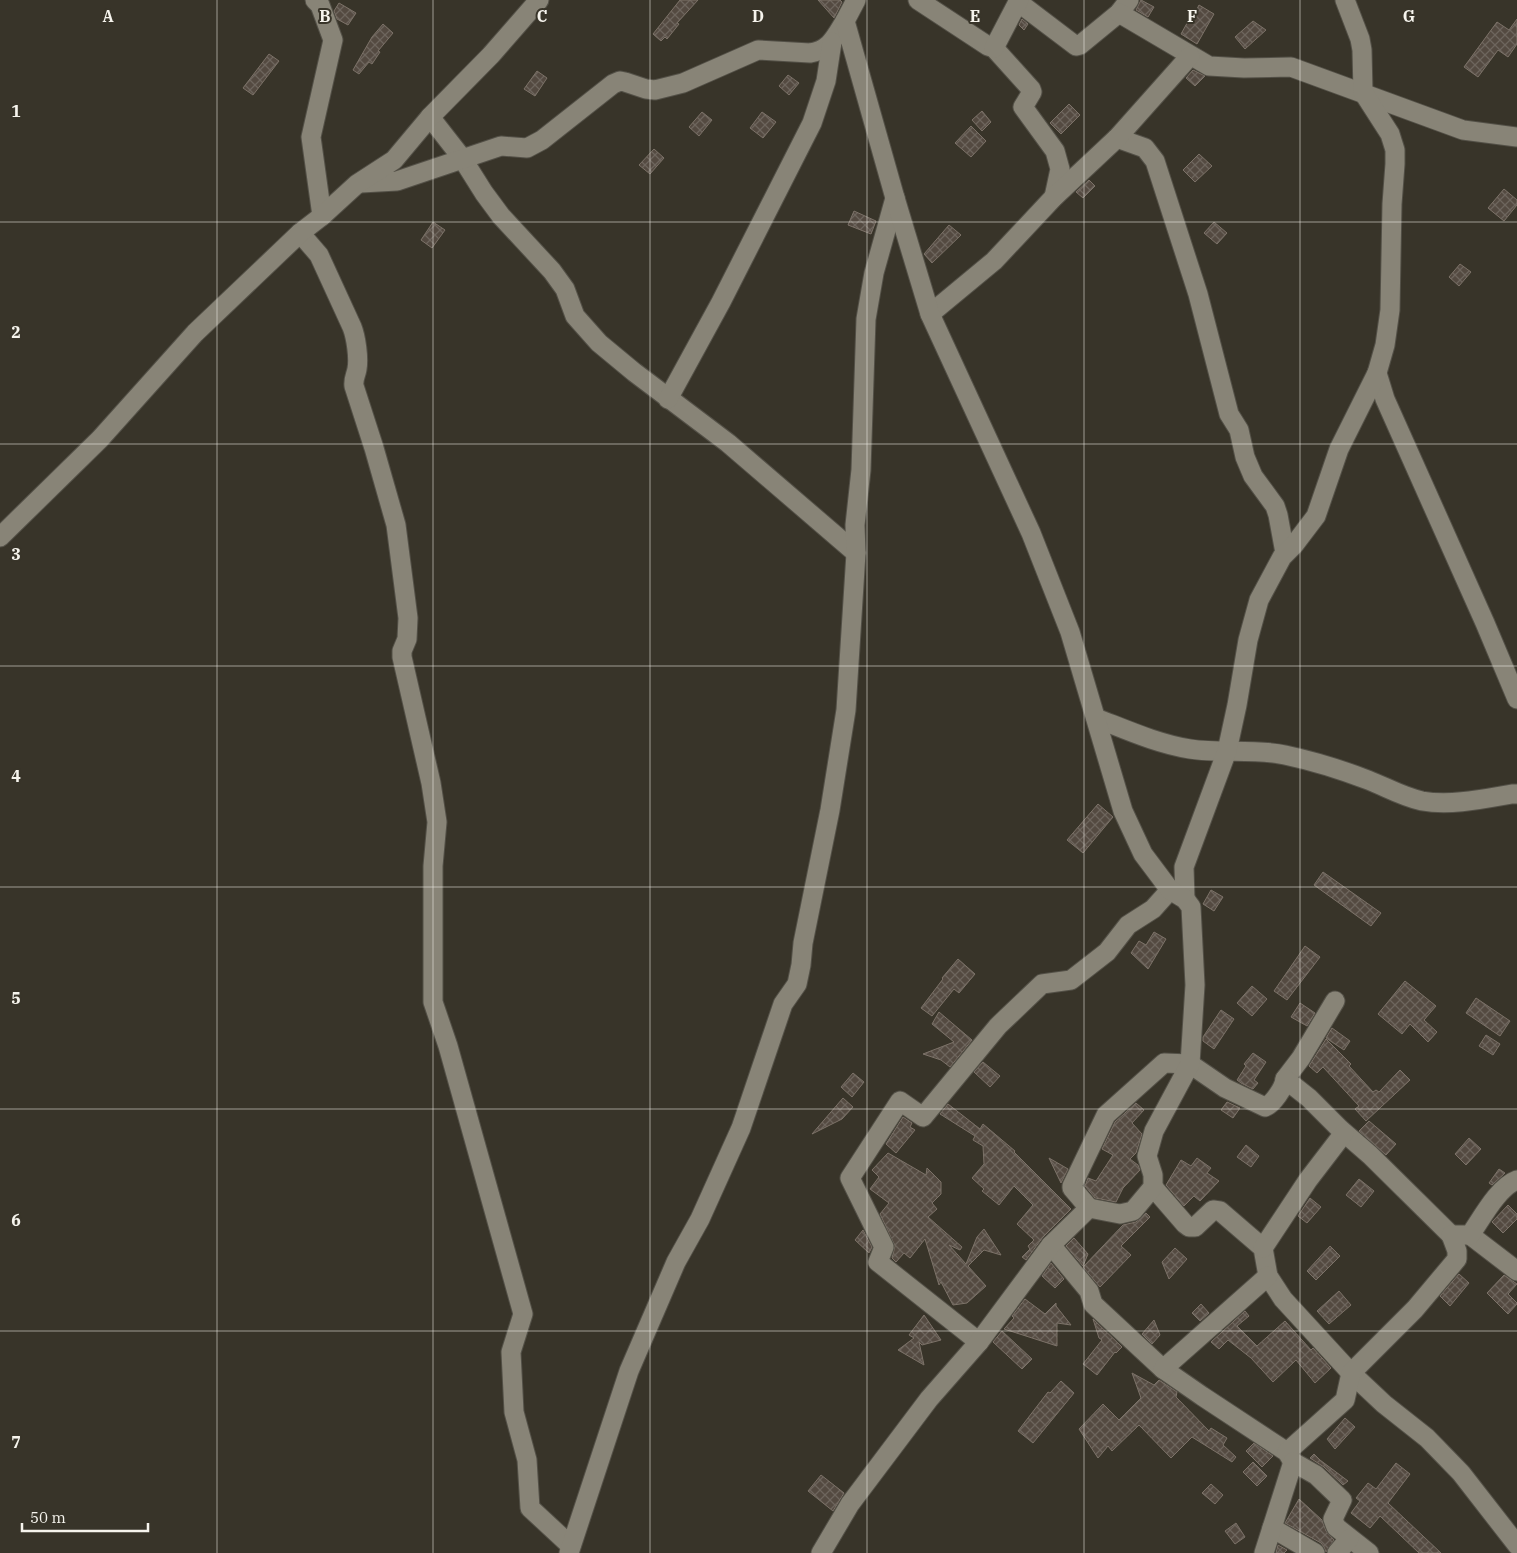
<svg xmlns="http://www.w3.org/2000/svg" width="1517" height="1553" font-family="'IBM Plex Serif',serif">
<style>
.building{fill:url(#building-cross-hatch);stroke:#7c7268}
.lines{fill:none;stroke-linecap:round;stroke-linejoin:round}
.minor-casing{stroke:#535047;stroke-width:21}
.minor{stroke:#888477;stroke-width:19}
.grid{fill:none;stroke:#f6f4ed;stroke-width:1;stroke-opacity:0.55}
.grid-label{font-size:16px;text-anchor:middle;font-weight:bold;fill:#f6f4ed;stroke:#383429;stroke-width:4;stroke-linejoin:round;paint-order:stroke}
</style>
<defs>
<pattern id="building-cross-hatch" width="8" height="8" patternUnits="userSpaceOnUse" patternTransform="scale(1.25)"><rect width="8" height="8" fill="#544a41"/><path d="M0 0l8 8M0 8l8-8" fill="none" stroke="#6d655d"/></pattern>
</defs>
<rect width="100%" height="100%" fill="#383429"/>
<g class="building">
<path d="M680,0H698L677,23L679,24L667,39L665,37L661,41L653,34Z"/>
<path d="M818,0H840L842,2L834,18Z"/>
<path d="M1141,0L1154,7L1148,17L1136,10Z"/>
<path d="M339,3L356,13L348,25L337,19L334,11Z"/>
<path d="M1199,5L1214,14L1197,44L1181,34L1191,16L1193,17Z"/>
<path d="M1022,19L1028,24L1024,30L1019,25Z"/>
<path d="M1517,19V44L1508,57L1498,50L1478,77L1464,67L1497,22L1509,30Z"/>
<path d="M1253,21L1266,30L1245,49L1235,37Z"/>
<path d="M383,24L393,33L378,51L380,52L372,64L369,62L359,74L353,70L372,37Z"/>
<path d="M269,54L279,61L253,95L243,88Z"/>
<path d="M1193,70L1205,76L1195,86L1186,78Z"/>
<path d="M537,71L547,78L535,96L524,89Z"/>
<path d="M788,75L799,83L789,95L779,86Z"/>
<path d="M1069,104L1080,115L1061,134L1050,123Z"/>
<path d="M982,111L991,122L982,131L972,120Z"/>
<path d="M702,112L712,120L699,136L689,127Z"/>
<path d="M762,112L776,122L763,138L750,128Z"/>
<path d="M971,126L986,141L971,157L955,143Z"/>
<path d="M654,149L664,158L650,174L639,165Z"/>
<path d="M1199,154L1212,166L1195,182L1183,170Z"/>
<path d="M1089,180L1095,186L1083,198L1076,192Z"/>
<path d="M1504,189L1517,200V205L1504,221L1488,208Z"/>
<path d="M854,211L876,221L871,234L848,225Z"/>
<path d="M433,222L445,230L432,248L421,240Z"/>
<path d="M1214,222L1227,233L1217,244L1204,233Z"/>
<path d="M949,225L961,235L932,263L924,254Z"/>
<path d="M1460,264L1471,272L1459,286L1449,277Z"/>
<path d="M1098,804L1113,817L1083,853L1067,840Z"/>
<path d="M1323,872L1381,913L1371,926L1314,885Z"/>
<path d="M1211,890L1223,897L1214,911L1203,904Z"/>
<path d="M1154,932L1166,939L1148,969L1131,953L1139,941L1146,945Z"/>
<path d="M1305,946L1320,957L1287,1000L1274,991Z"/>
<path d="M958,959L975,974L959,993L954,989L932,1016L921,1008L943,979L942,978Z"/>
<path d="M1405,981L1436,1006L1424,1020L1437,1032L1428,1042L1410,1024L1402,1034L1378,1014Z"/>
<path d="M1252,986L1267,999L1252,1016L1237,1003Z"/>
<path d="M1476,998L1510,1021L1500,1036L1466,1013Z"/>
<path d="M1300,1003L1315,1013L1307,1026L1291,1017Z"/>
<path d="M1221,1010L1234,1019L1214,1049L1203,1041V1037Z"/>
<path d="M939,1012L972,1040L950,1067L941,1060L923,1054L954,1042L932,1024Z"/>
<path d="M1332,1028L1350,1041L1344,1050L1326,1038Z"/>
<path d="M1486,1035L1500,1044L1493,1055L1479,1046Z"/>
<path d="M1326,1039L1351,1064L1349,1066L1373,1092L1376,1090L1379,1092L1400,1070L1410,1080L1366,1121L1355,1109L1359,1106L1323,1067L1317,1073L1309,1066Z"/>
<path d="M1253,1053L1266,1062L1254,1080L1258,1083L1253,1089L1241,1083L1237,1080L1246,1066L1244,1064Z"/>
<path d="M983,1062L1000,1076L990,1087L974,1072Z"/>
<path d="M853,1073L864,1082L852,1097L841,1087Z"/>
<path d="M843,1098L853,1107L842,1119L812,1134Z"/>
<path d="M1227,1102L1240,1108L1233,1118L1221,1110Z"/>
<path d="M1136,1103L1144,1110L1132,1123L1142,1134L1136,1153L1130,1159L1138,1165L1140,1170L1123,1188L1116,1202L1095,1198L1085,1186L1088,1178L1096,1181L1113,1155L1102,1149L1115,1122Z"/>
<path d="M948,1104L980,1129L983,1124L1015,1151L1014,1152L1071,1209L1043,1237L1026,1260L1022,1257L1030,1249L1028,1246L1034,1240L1017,1224L1033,1205L1014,1186L999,1205L982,1191L984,1189L972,1178L984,1164L983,1146L973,1140L975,1136L940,1114Z"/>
<path d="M903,1117L912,1123L910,1127L915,1130L896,1153L886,1144Z"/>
<path d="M1369,1121L1396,1144L1386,1155L1359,1131Z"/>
<path d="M1469,1138L1481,1149L1466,1165L1455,1154Z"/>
<path d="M1246,1145L1259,1156L1251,1167L1237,1157Z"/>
<path d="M888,1153L926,1175L927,1168L941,1182V1194L932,1203L937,1209L928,1217L962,1247L960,1250L949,1245L966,1264L977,1237L984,1229L1001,1255L984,1250L968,1266L986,1286L967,1303L953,1305L941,1282L939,1285L925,1239L910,1258L904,1253L896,1262L892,1258L895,1246L880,1214L889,1203L870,1189L879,1177L872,1170Z"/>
<path d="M1049,1158L1068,1169L1061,1183Z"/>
<path d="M1197,1158L1211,1168L1207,1173L1219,1181L1200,1201L1194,1196L1184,1206L1166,1185L1181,1160L1191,1166Z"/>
<path d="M1499,1169L1505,1173L1492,1185L1489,1183Z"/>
<path d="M1359,1179L1374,1191L1361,1207L1346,1195Z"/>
<path d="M1310,1198L1321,1207L1307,1223L1298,1216Z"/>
<path d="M1508,1205L1517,1214V1219L1503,1233L1492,1222Z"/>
<path d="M1146,1213L1150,1217L1121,1246L1131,1255L1100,1287L1083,1267L1123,1225L1136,1222Z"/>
<path d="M863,1230L872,1247L869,1253L855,1240Z"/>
<path d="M1074,1238L1088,1254L1083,1266L1066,1246Z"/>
<path d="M1330,1246L1340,1256L1316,1280L1307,1271Z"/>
<path d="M1175,1248L1187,1259L1169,1279L1162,1262Z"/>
<path d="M1051,1263L1064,1279L1055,1288L1042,1276Z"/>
<path d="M1459,1274L1469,1283L1450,1306L1440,1296Z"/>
<path d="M1504,1275L1517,1284L1508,1294L1517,1303V1304L1508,1314L1487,1293Z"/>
<path d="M1339,1291L1351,1305L1329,1324L1317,1311Z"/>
<path d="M1025,1299L1045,1314L1056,1303V1306L1071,1325L1057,1323V1346L1004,1329L1014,1318L1012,1316Z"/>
<path d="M1201,1304L1209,1313L1200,1321L1192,1313Z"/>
<path d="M1245,1311L1249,1316L1237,1326L1257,1346L1285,1321L1311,1350L1313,1348L1331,1368L1315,1383L1296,1360L1273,1382L1251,1358L1228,1340L1219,1349L1211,1342Z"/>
<path d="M924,1315L941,1340L922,1345L919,1342L924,1365L898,1350L914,1338L909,1335Z"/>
<path d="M1093,1319L1122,1347L1116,1353L1115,1352L1097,1375L1083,1364L1102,1340L1099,1338Z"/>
<path d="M1154,1320L1160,1335L1152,1344L1142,1334Z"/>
<path d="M1002,1331L1032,1359L1022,1369L993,1342Z"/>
<path d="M1132,1373L1154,1385L1159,1380L1177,1392L1176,1397L1209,1431L1211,1428L1227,1438L1223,1445L1236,1457L1232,1462L1192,1437L1171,1458L1139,1425L1112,1451L1108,1446L1098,1458L1079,1429L1103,1404L1119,1420L1141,1398Z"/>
<path d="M1061,1381L1074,1393L1033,1443L1018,1431L1048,1392L1050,1393Z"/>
<path d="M1345,1418L1355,1427L1335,1449L1327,1439Z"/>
<path d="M1254,1443L1273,1456L1262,1467L1246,1451Z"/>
<path d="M1314,1454L1320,1460L1348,1481L1343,1485L1324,1467L1310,1458Z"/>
<path d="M1253,1462L1267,1476L1257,1486L1243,1472Z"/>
<path d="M1396,1463L1410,1474L1388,1503L1441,1553H1419L1380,1516L1370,1528L1351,1513L1360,1501L1356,1498L1368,1483L1376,1489Z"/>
<path d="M821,1475L844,1493L833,1511L808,1491Z"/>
<path d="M1211,1484L1223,1495L1215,1504L1202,1493Z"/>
<path d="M1299,1499L1322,1520L1326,1531L1334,1540L1326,1552L1324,1547L1321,1543L1285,1523Z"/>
<path d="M1236,1523L1245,1537L1235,1544L1225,1531Z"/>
<path d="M1278,1545L1287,1550L1284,1553H1276Z"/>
</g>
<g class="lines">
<defs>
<g id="minor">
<path d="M315,0L320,5L333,40L311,137L322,216"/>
<path d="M918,0L988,46L994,48L1031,89L1032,92L1023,107L1055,151L1060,169L1054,197"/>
<path d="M1018,2L1076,46L1080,45L1119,13L1129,0"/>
<path d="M1119,13L1209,66L1244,68L1291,67L1463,130L1517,137"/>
<path d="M994,48L1019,0"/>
<path d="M430,117L462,158L484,193L501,216L552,271L565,289L575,316L599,343L634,372L728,443L856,553"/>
<path d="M1117,138L1145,148L1155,161L1198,294L1229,414L1239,430L1245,457L1253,476L1275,506L1278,515L1285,553"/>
<path d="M361,183L397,181L501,146L527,148L542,140L613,84L620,81L625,82L646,89L655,90L683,83L758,50L810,53C830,50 835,37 845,21"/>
<path d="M300,233L319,255L352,327C356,337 359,358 357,369C356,375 353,379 354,386L374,448L396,525L408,618L407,639L402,651V657L431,783L437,822L433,866V1002L448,1046L523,1314L511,1352L514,1412L527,1460L530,1508L571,1546"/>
<path d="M930,314L994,261L1054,197L1117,138L1190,56"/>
<path d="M1377,373L1385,399L1485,623L1517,699"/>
<path d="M668,399L721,302L812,123L826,81L832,42"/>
<path d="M0,537L100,439L195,333L300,233L322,216L357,184L394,160L430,117L491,55L539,0"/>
<path d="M1096,718C1127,730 1158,744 1190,749C1221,754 1254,748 1285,755C1313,761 1342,770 1368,780C1386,787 1403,797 1422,801C1451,806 1483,799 1512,794H1517"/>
<path d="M1185,899L1184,867L1227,751L1237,705L1248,640L1259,600L1282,557L1294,545L1316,516L1339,449L1377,373L1385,345L1390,310L1392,204L1395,164V150L1390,134L1363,92L1362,50L1360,39L1345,0"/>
<path d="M1285,1079L1301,1058L1335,1001"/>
<path d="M1153,1187L1185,1224L1189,1227H1195L1213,1210L1220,1211L1263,1248L1268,1276L1283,1299L1351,1373L1384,1404L1427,1438L1461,1473L1517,1545"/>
<path d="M1089,1208L1072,1188V1186L1106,1115L1164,1063L1190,1064L1225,1088L1265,1107C1273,1104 1284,1088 1285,1079L1309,1098L1340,1129L1370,1155L1451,1235"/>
<path d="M1470,1235L1517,1271"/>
<path d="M1051,1245L1089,1291L1093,1304L1163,1369L1202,1396L1287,1452L1293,1462L1316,1475L1342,1500L1333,1519L1336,1527L1369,1553"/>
<path d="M1263,1248L1308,1180L1344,1133"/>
<path d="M979,1342L878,1262L884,1247L850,1178L900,1101L923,1117L998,1026L1042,984L1071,980L1107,952L1128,925L1153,909L1170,890"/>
<path d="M1163,1369L1268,1276"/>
<path d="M1287,1452L1345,1400L1351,1373L1415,1309L1457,1259V1251L1451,1235H1470C1482,1218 1498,1187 1517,1180"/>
<path d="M1272,1528L1315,1553"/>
<path d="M569,1553L629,1371L676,1262L700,1219L741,1128L783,1004L797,984L801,965L803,943L830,810L846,710L856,553L855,525L861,470L866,319L874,273L895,198"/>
<path d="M821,1553L850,1504L929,1399L979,1342L1051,1245L1089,1208L1120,1214L1133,1211L1153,1187V1175L1147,1156L1154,1131L1190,1064L1195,985L1191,907L1185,899L1170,890L1143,854L1123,811L1070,632L1031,533L930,314L895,198L845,21L856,0"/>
<path d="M1264,1553L1293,1462"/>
<path d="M1337,1553L1349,1539"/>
</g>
</defs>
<use href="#minor" class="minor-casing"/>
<use href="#minor" class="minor"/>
</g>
<path class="grid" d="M217,0V1553M433,0V1553M650,0V1553M867,0V1553M1084,0V1553M1300,0V1553M0,222H1517M0,444H1517M0,666H1517M0,887H1517M0,1109H1517M0,1331H1517"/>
<g class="grid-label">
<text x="108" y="22">A</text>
<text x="325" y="22">B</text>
<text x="542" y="22">C</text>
<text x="758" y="22">D</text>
<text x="975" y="22">E</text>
<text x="1192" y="22">F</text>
<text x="1409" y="22">G</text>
<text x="16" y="117">1</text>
<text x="16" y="338">2</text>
<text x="16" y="560">3</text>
<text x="16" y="782">4</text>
<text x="16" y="1004">5</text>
<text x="16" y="1226">6</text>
<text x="16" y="1448">7</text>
</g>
<path d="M22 1523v8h126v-8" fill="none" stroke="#f6f4ed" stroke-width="2.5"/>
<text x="30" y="1523" font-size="15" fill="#f6f4ed" stroke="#383429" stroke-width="4" paint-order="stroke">50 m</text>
</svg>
